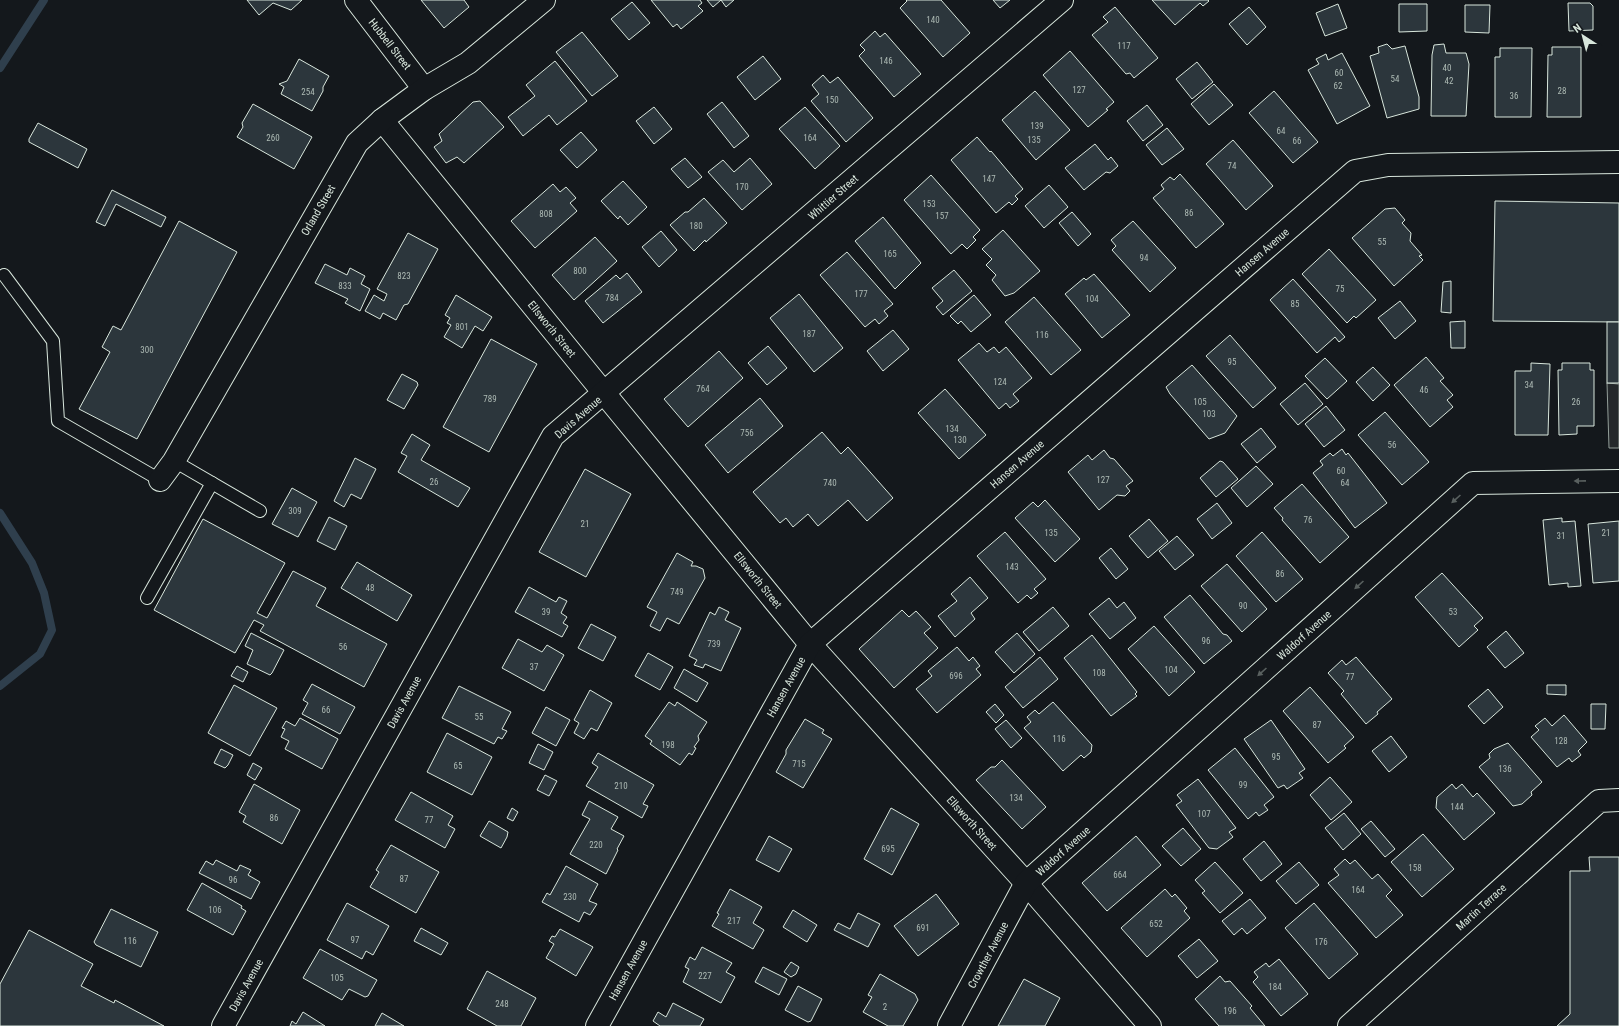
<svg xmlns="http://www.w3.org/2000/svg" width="1619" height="1026" font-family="'Roboto Condensed',sans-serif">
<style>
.parking{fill:#24282b;stroke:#939e99}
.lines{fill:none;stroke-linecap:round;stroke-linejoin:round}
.stream{stroke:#2f3f4d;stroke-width:8}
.building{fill:#2c363c;stroke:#d8e6dc}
.lane-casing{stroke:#d8e6dc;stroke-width:14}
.street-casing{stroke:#d8e6dc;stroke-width:24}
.lane{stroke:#14181c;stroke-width:12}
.street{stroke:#14181c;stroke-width:22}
.oneway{fill:#59605f}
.labels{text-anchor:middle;stroke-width:3;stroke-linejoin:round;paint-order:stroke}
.number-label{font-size:9px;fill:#adbab4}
.street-label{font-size:11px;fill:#d8e6dc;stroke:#14181c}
</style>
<rect width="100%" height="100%" fill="#14181c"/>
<path class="parking" d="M1607,383L1619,384V448H1609Z"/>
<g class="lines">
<g class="stream">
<path d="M0,68L44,0"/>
<path d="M0,513L32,563L44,593L52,630L40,654L0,686"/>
</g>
</g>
<g class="building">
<path d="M247,0H302L291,10L273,3L259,15Z"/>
<path d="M421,0H464L469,7L444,28Z"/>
<path d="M651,0H700L702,3L698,6L703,11L681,29L677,24L673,27Z"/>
<path d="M707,0H734L726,7L721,0L713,7Z"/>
<path d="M906,0H941L970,33L943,57L900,8L907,1Z"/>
<path d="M993,0H1010L1000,8Z"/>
<path d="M1152,0H1208L1209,1L1203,6L1200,3L1175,25Z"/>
<path d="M632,2L650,23L629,40L611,19Z"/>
<path d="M1568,3H1590L1593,6V30L1569,31Z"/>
<path d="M1338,4L1347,28L1325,36L1316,13Z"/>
<path d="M1399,4H1427V31L1399,32Z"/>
<path d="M1465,5H1490L1489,33L1465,32Z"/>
<path d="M1115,7L1158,58L1134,78L1130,73L1126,74L1092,35L1108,22L1103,17Z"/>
<path d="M1249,7L1266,27L1247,45L1229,24Z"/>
<path d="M875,31L880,37L885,33L921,74L894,97L859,56L865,50L860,45Z"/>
<path d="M582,32L618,76L592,96L556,52Z"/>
<path d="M1387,44L1392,49L1405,46L1419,97V109L1387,118L1370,56L1379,53L1378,47Z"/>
<path d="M1444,44L1446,53H1466L1469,64L1466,116H1431L1432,55L1434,45Z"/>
<path d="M1552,47H1581V117H1547L1548,55H1552Z"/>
<path d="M1500,48H1532L1531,117H1495V57H1500Z"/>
<path d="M1070,51L1114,102L1106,109L1108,110L1088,127L1043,75Z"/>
<path d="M1342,53L1370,106L1337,124L1308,70L1319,64L1316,59L1326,54L1328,60Z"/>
<path d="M763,56L781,79L755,100L737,77Z"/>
<path d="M299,59L329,76L323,87V91L312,111L281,94L284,87L279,84L287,81Z"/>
<path d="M555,61L587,101L557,125L549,115L523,136L508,117L535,96L526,85Z"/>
<path d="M1197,62L1213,82L1192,99L1176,79Z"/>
<path d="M823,75L830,83L838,77L873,118L846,142L811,101L819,94L812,85Z"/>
<path d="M1214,84L1233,105L1209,125L1191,104Z"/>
<path d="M1035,91L1070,130L1036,160L1002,120Z"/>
<path d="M1274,91L1318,142L1293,163L1249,113Z"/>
<path d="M480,101L504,127L464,163L457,157L446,163L434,147L442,141L439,134L473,102Z"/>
<path d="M722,102L749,136L734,148L707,114Z"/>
<path d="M253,104L312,137L294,169L237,137L243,127L242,123Z"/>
<path d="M1147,105L1163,125L1143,141L1127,121Z"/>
<path d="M654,107L672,129L654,144L636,121Z"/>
<path d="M805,107L840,146L815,169L779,129Z"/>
<path d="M38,123L87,149L78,168L29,142V139Z"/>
<path d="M1167,128L1184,149L1162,165L1146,145Z"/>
<path d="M581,132L597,150L577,168L560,150Z"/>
<path d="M977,137L990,152L991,151L1023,189L1015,196L1018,199L1012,205L1009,202L996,213L951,160Z"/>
<path d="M1233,140L1273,186L1246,210L1206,164Z"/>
<path d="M1095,144L1108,160L1111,157L1118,166L1110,173L1106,172L1084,190L1065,168Z"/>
<path d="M685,158L702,177L688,188L671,169Z"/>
<path d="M750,158L772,184L742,210L708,172L723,160L734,172Z"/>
<path d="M1180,174L1224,224L1196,248L1153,198L1164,189L1161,185L1170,177L1174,180Z"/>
<path d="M931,175L980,230L973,237L976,240L967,249L962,244L951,254L904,200Z"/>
<path d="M623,181L647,207L628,225L620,216L618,219L601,201Z"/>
<path d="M553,184L560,192L566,187L576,198L570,203L577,211L535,248L511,221Z"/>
<path d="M1049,185L1068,207L1044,228L1025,206Z"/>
<path d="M112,190L166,217L161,227L116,204L105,226L96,222Z"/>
<path d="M704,198L727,223L706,242L705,240L694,251L670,225L685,212H688Z"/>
<path d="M1495,201L1619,203V322L1493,321Z"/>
<path d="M1395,208L1405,220L1402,223L1411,233L1410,241L1422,255L1419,256L1423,260L1394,286L1352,238L1385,209Z"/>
<path d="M1072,212L1091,234L1078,246L1059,223Z"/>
<path d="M883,217L921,263L895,289L855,241Z"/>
<path d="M179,221L237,252L137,439L79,409L110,352L102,347L113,326L121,330Z"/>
<path d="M1133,221L1176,268L1150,292L1112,250L1116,246L1111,240Z"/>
<path d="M1003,230L1040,271L1014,293L1005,296L992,280L996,275L986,265L992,259L982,249Z"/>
<path d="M661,231L677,250L659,267L642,247Z"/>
<path d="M408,233L438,249L408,304L404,305L396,320L383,313L380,319L365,311L374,295L384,301L387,294L377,289Z"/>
<path d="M595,237L617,261L574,300L552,275Z"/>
<path d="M1329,249L1376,300L1356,318L1354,316L1347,323L1302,274Z"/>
<path d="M847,252L893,304L884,311L888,316L879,324L875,319L865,327L820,275Z"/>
<path d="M325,264L347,275L350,268L365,276L361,284L370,289L360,311L345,303L348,299L315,283Z"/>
<path d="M954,270L972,291L943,315L936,307L943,301L932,288Z"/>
<path d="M627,273L642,292L603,323L585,301L616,275L620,279Z"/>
<path d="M1094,274L1130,315L1102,338L1065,294L1084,278L1086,280Z"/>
<path d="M1293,279L1345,337L1339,342L1335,337L1317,353L1270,300Z"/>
<path d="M1451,281V313L1441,312L1443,282Z"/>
<path d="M799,294L843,348L814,372L770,318Z"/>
<path d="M456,295L492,317L483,331L475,326L462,348L444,337L451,325L447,323L450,318L445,315Z"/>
<path d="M974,295L991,315L971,332L961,321L958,324L950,316Z"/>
<path d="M1034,297L1081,350L1051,375L1005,322Z"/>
<path d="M1400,301L1416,321L1395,339L1378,318Z"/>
<path d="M1465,321V348H1451L1450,322Z"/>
<rect x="1607" y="322" width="12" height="61"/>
<path d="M893,330L909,349L883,371L867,351Z"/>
<path d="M1230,335L1276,388L1253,408L1206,356Z"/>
<path d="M491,339L537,364L489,452L443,427Z"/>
<path d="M979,343L987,352L994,347L999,353L1006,347L1032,378L1013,394L1019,401L1010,408L1006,403L999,409L958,360Z"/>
<path d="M768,346L787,368L767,385L748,363Z"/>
<path d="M719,351L743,378L688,427L664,399Z"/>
<path d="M1426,357L1444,378L1440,381L1453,395L1447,400L1453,407L1430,427L1394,385Z"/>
<path d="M1325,358L1347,381L1327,399L1305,376Z"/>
<path d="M1531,363L1550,364L1548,435H1515V371H1531Z"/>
<path d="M1562,363H1590V370H1594V426H1577V434L1559,435L1558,370H1562Z"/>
<path d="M1192,365L1237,416L1225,433L1209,439L1170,394L1166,387Z"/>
<path d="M1373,367L1390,385L1373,401L1356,382Z"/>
<path d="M402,374L417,382L418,385L404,409L387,400Z"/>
<path d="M1305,383L1323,404L1298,425L1280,404Z"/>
<path d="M945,389L986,435L959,459L918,413Z"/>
<path d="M760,398L783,426L728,473L705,445Z"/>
<path d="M1326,406L1345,430L1324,447L1305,424Z"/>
<path d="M1385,412L1429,462L1402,485L1358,435Z"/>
<path d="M1261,428L1276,447L1257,463L1241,444Z"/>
<path d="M822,432L841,454L848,447L893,498L867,521L848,500L818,526L808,514L793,527L786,518L780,523L753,492Z"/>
<path d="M412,434L430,445L421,460L470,488L458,507L398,472L407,456L401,453Z"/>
<path d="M1342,449L1346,455L1348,453L1387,503L1355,528L1313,473L1323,465L1320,461L1330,453L1333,456Z"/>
<path d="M1104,450L1110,458L1114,459L1133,481L1126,486L1130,491L1125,496L1117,495L1099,510L1068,472L1088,455L1092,460Z"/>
<path d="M355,458L376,469L361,499L351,494L344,507L334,501Z"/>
<path d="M1220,461L1223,462L1238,479L1216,497L1200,478Z"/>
<path d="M1256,466L1273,484L1247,507L1231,488Z"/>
<path d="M585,469L631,494L586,577L539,552Z"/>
<path d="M1302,484L1349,537L1320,563L1282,520L1283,518L1274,508Z"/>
<path d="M292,488L317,502L298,537L272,524Z"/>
<path d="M1045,500L1080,539L1055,562L1015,518L1033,502L1038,507Z"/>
<path d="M1217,503L1232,523L1212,539L1197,519Z"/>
<path d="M329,517L347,526L335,550L317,541Z"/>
<path d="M1562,518V522L1575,521L1581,586L1568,587V583L1549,585L1543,520Z"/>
<path d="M203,519L285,563L257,613L267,618L293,571L326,588L316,606L387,644L364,687L260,631L264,625L254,620L235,653L154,610Z"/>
<path d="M1149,519L1168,541L1148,558L1129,536Z"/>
<path d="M1619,521V581L1593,583L1588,524Z"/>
<path d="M1005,532L1046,579L1034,589L1038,593L1031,599L1027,595L1018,603L977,556Z"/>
<path d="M1262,532L1303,579L1276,602L1236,556Z"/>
<path d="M1177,536L1194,555L1175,570L1159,551Z"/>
<path d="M1111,548L1128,569L1116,579L1099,558Z"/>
<path d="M677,553L693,562L691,566H696L703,569L705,578L679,624L667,618L660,631L650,626L657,612L647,607Z"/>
<path d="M357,562L412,595L397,621L341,588Z"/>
<path d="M1227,564L1267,609L1242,632L1201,586Z"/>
<path d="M1442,573L1483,618L1474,626L1478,630L1459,647L1415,597Z"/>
<path d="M970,577L988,598L971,613L975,619L955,637L938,616L957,601L951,594Z"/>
<path d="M529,587L556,602L559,597L567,601L561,613L567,617L563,623L568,626L562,637L515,612Z"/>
<path d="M1190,595L1223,634L1227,635L1232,641L1204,664L1164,617Z"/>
<path d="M1109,598L1117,608L1124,602L1136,618L1110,639L1089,614Z"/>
<path d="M719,607L729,612L725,620L741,628L721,671L705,664L703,668L694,665L697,660L689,656L710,612L715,615Z"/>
<path d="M1053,607L1069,626L1039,651L1023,632Z"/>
<path d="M902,610L909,617L916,611L931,627L924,633L938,648L894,688L859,649Z"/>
<path d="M591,624L616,637L603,661L578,648Z"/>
<path d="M1154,626L1195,672L1169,696L1128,649Z"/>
<path d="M1506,631L1524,653L1505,668L1487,647Z"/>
<path d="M251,633L284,650L272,673L270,675L247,664L253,650L245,646Z"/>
<path d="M1017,633L1035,654L1014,673L995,652Z"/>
<path d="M1092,635L1137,692L1135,694L1137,696L1111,716L1064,658Z"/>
<path d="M518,639L542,652L547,645L564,655L544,691L502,668Z"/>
<path d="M957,647L969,661L973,657L980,666L976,669L981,675L937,713L916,689L932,676L928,671Z"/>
<path d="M648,653L673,667L660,690L635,676Z"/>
<path d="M1040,657L1058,679L1023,708L1005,687Z"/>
<path d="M1356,657L1392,699L1377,712L1378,714L1366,724L1341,694L1344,691L1328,673L1342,660L1346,665Z"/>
<path d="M237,666L248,672L243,682L231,676Z"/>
<path d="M684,669L708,683L697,702L674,688Z"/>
<path d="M312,684L355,707L340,734L302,714L308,703L303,700Z"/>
<path d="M234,685L277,708L250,756L208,733Z"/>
<path d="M1547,685H1566V695L1547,694Z"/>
<path d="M459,686L511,712L502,729L507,731L502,739L498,737L494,744L442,718Z"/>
<path d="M1310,687L1354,737L1344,746L1346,748L1328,763L1283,711Z"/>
<path d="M1488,689L1503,707L1484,724L1468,706Z"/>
<path d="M590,690L612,703L597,731L591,728L584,739L574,733L579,723L574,720Z"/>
<path d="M669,702L675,706L677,702L707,722L698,736L699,740L694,747L696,748L692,755L689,753L680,765L650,744L652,741L645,736Z"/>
<path d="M1053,702L1092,745L1091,752L1084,758L1081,755L1063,771L1024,728L1031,722L1027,717L1035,710L1039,714Z"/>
<path d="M995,704L1004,715L996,723L986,712Z"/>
<path d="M1591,704H1606L1605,729H1591Z"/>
<path d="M546,707L570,720L556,746L532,733Z"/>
<path d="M1564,715L1587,742L1578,751L1581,755L1572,762L1569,758L1557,767L1531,737L1539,730L1535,726L1545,718L1552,726Z"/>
<path d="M300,718L338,739L322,769L285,749L289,741L281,737L285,729L282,728L286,721L295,726Z"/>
<path d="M805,719L824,730L822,733L832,739L803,788L776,772L786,754V750Z"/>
<path d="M1006,720L1022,738L1011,748L995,729Z"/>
<path d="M1271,720L1305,769L1299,773L1303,778L1287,789L1284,785L1278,788L1244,739Z"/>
<path d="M447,733L492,757L472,795L427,772Z"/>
<path d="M1391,736L1407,757L1389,772L1372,751Z"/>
<path d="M1508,743L1542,782L1531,792L1532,795L1522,804L1513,806L1479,767L1490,758L1489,754L1494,749Z"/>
<path d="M538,744L553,752L544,770L529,763Z"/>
<path d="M1235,748L1274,797L1264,805L1268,810L1259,816L1256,812L1248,819L1208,770Z"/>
<path d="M221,749L233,755L228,765L225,768L214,763Z"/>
<path d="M598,753L654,785L643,804L648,806L642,818L586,786L598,767L592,763Z"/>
<path d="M1002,760L1046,807L1022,829L976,780L991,767H995Z"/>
<path d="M253,763L262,768L255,780L247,775Z"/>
<path d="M545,775L557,781L549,796L537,790Z"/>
<path d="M1330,777L1352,802L1331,820L1310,795Z"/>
<path d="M1198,779L1236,828L1229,832L1233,837L1217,849L1209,848L1176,805L1182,801L1177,795Z"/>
<path d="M254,784L300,810L282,844L243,822L246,816L239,812Z"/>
<path d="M1452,784L1456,789L1462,784L1473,797L1477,793L1495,813L1464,840L1436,808L1437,797Z"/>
<path d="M411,792L453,816L448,825L455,829L445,848L395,820Z"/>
<path d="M589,801L618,817L611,829L624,836L617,849L618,850L606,874L570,854L590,819L582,815Z"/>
<path d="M512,808L518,812L513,821L507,818Z"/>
<path d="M891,808L919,824L892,875L864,859Z"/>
<path d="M1344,813L1361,834L1343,850L1325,828Z"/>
<path d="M489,821L508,832L507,837L501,848L480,836Z"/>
<path d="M1371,821L1395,849L1385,857L1361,829Z"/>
<path d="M1183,828L1201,849L1181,866L1162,846Z"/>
<path d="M1423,834L1454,869L1422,897L1391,862Z"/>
<path d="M769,836L792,849L779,872L756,860Z"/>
<path d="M1136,836L1161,865L1107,911L1082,883Z"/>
<path d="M1264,841L1282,864L1261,881L1243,859Z"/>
<path d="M391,845L439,872L416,913L370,887L379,872L376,870Z"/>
<path d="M1589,857H1619V1026H1557L1570,1014V871H1590Z"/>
<path d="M1345,859L1350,864L1355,860L1372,879L1378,874L1392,890L1386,896L1403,915L1376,938L1328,883L1339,875L1334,869Z"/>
<path d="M216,860L237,871L240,865L251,870L248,875L260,882L251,899L199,873L206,861L213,865Z"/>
<path d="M1215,862L1243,893L1220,913L1202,893L1205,891L1195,880Z"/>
<path d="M1299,862L1319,885L1296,904L1276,881Z"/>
<path d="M566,866L598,884L589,901L597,904L590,915L584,912L579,922L542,902L547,893L550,895Z"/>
<path d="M202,883L242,906L241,908L246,911L233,935L187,910Z"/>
<path d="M730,889L762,907L753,923L764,930L753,949L712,926L719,914L717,913Z"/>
<path d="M1165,889L1172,897L1175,894L1187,908L1184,911L1190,918L1147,957L1121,928Z"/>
<path d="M936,894L959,924L918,956L894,926Z"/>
<path d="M1250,899L1266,918L1247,934L1242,928L1234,935L1222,921Z"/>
<path d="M347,903L389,926L373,955L366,951L362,959L327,940Z"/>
<path d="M1314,903L1358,954L1329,979L1285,928Z"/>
<path d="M111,909L158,932L141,967L96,945L94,942Z"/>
<path d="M793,910L817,925L807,942L783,927Z"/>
<path d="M858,913L880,924L868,947L834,930L838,923L850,929Z"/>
<path d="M421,928L448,943L441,955L414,941Z"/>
<path d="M560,929L593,947L576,976L546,958L554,944L549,941L552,936L555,937Z"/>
<path d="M29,930L93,964L81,986L114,1003L115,1000L164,1026H0V984Z"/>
<path d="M1199,939L1218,961L1197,978L1178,956Z"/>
<path d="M702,947L732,963L726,972L735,977L721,1003L683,982L689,969L685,967L690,957L695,960Z"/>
<path d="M320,949L377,980L368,996L365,997L349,989L342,1000L303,978Z"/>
<path d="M1279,959L1308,994L1281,1016L1253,982L1258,977L1254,972L1266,963L1269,967Z"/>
<path d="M791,962L799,967L796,974L791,977L784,972Z"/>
<path d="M763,967L787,979L779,995L755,982Z"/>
<path d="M487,971L536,998L521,1026H497L467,1009Z"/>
<path d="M880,974L915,994L918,1000L903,1026H888L863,1012L872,997L868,995Z"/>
<path d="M1220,976L1225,982L1230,981L1252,1006L1250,1008L1265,1026H1219L1195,999Z"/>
<path d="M1024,979L1060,998L1045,1026H998Z"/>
<path d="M798,986L822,999L811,1021L808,1022L785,1010Z"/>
<path d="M673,1003L704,1019L700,1026H660L653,1021L658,1012L666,1017Z"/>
<path d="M303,1012L325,1026H290L292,1021L296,1024Z"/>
<path d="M382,1013L404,1026H375Z"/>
</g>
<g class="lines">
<defs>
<g id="lane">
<path d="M4,275L53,341L58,421L160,480"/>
<path d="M174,461L260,511"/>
<path d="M147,598L212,483"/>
</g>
<g id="street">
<path d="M356,0L424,89"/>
<path d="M382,120L604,393L810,644L1026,883L1150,1026"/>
<path d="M160,480L174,461L357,143L382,120L424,89L468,63L544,0"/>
<path d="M223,1026L553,436L1062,0"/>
<path d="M597,1026L810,644L1355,171L1388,165L1619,162"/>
<path d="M949,1026L1026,883L1473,483L1619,481"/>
<path d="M1349,1026L1599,801L1619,800"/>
</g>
</defs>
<use href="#lane" class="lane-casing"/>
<use href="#street" class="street-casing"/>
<use href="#lane" class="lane"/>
<use href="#street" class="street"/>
</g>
<defs><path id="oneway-solid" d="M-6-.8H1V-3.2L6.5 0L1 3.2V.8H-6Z"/></defs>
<g class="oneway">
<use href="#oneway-solid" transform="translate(1580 481) rotate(179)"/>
<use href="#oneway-solid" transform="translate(1456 499) rotate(138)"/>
<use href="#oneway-solid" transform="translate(1359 585) rotate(138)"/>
<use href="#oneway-solid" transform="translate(1262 672) rotate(138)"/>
</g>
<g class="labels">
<g class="number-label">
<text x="933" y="23">140</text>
<text x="1124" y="49">117</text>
<text x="886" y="64">146</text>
<text x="1447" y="71">40</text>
<text x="1339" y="76">60</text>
<text x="1395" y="82">54</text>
<text x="1449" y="84">42</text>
<text x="1338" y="89">62</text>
<text x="1079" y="93">127</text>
<text x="1562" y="94">28</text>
<text x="308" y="95">254</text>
<text x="1514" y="99">36</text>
<text x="832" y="103">150</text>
<text x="1037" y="129">139</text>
<text x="1281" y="134">64</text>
<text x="273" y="141">260</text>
<text x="810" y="141">164</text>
<text x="1034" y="143">135</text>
<text x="1297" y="144">66</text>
<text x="1232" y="169">74</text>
<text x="989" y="182">147</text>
<text x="742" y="190">170</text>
<text x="929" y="207">153</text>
<text x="1189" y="216">86</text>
<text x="546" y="217">808</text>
<text x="942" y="219">157</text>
<text x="696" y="229">180</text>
<text x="1382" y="245">55</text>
<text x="890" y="257">165</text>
<text x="1144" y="261">94</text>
<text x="580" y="274">800</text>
<text x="404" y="279">823</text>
<text x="345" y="289">833</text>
<text x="1340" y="292">75</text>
<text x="861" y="297">177</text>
<text x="612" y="301">784</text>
<text x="1092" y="302">104</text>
<text x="1295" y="307">85</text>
<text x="462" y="330">801</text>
<text x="809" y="337">187</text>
<text x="1042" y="338">116</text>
<text x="147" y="353">300</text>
<text x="1232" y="365">95</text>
<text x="1000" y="385">124</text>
<text x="1529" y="388">34</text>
<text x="703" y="392">764</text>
<text x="1424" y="393">46</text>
<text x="490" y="402">789</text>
<text x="1200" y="405">105</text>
<text x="1576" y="405">26</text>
<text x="1209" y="417">103</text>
<text x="952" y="432">134</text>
<text x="747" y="436">756</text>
<text x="960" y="443">130</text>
<text x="1392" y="448">56</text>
<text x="1341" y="474">60</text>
<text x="1103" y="483">127</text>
<text x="434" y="485">26</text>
<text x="830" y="486">740</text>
<text x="1345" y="486">64</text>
<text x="295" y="514">309</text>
<text x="1308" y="523">76</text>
<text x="585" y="527">21</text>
<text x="1051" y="536">135</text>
<text x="1606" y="536">21</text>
<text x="1561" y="539">31</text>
<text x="1012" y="570">143</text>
<text x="1280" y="577">86</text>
<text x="370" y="591">48</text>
<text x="677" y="595">749</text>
<text x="1243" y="609">90</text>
<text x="546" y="615">39</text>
<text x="1453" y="615">53</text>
<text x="1206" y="644">96</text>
<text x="714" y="647">739</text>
<text x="343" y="650">56</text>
<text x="534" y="670">37</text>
<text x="1171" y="673">104</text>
<text x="1099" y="676">108</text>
<text x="956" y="679">696</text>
<text x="1350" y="680">77</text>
<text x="326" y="713">66</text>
<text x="479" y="720">55</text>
<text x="1317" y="728">87</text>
<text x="1059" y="742">116</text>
<text x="1561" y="744">128</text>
<text x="668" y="748">198</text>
<text x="1276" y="760">95</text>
<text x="799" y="767">715</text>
<text x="458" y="769">65</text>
<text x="1505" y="772">136</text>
<text x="1243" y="788">99</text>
<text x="621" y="789">210</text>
<text x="1016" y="801">134</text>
<text x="1457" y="810">144</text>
<text x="1204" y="817">107</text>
<text x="274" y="821">86</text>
<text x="429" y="823">77</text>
<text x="596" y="848">220</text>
<text x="888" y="852">695</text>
<text x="1415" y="871">158</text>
<text x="1120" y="878">664</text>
<text x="404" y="882">87</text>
<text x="233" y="883">96</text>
<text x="1358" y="893">164</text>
<text x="570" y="900">230</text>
<text x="215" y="913">106</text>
<text x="734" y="924">217</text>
<text x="1156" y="927">652</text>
<text x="923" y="931">691</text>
<text x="355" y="943">97</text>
<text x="130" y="944">116</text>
<text x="1321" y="945">176</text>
<text x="705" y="979">227</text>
<text x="337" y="981">105</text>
<text x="1275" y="990">184</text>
<text x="502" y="1007">248</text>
<text x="885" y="1010">2</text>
<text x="1230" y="1014">196</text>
</g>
<g class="street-label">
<text transform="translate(390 44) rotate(52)" y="4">Hubbell Street</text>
<text transform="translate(833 197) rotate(-41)" y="4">Whittier Street</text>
<text transform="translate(318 210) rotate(-60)" y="4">Orland Street</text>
<text transform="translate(1262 252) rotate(-41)" y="4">Hansen Avenue</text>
<text transform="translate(552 329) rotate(51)" y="4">Ellsworth Street</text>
<text transform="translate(578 417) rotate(-41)" y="4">Davis Avenue</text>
<text transform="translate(1017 464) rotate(-41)" y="4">Hansen Avenue</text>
<text transform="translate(758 580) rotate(51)" y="4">Ellsworth Street</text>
<text transform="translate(1304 635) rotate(-42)" y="4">Waldorf Avenue</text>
<text transform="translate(786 687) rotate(-61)" y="4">Hansen Avenue</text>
<text transform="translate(404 702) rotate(-61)" y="4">Davis Avenue</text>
<text transform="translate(972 823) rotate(48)" y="4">Ellsworth Street</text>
<text transform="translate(1063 851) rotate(-42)" y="4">Waldorf Avenue</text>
<text transform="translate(1481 907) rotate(-42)" y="4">Martin Terrace</text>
<text transform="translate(988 955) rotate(-62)" y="4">Crowther Avenue</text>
<text transform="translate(628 970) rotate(-61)" y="4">Hansen Avenue</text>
<text transform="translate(246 985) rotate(-61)" y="4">Davis Avenue</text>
</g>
</g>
<g transform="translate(1583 36) rotate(324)" stroke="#14181c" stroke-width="3" paint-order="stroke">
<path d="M0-3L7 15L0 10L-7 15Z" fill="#d8e6dc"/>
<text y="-6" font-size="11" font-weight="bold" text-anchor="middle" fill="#d8e6dc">N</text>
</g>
</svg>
